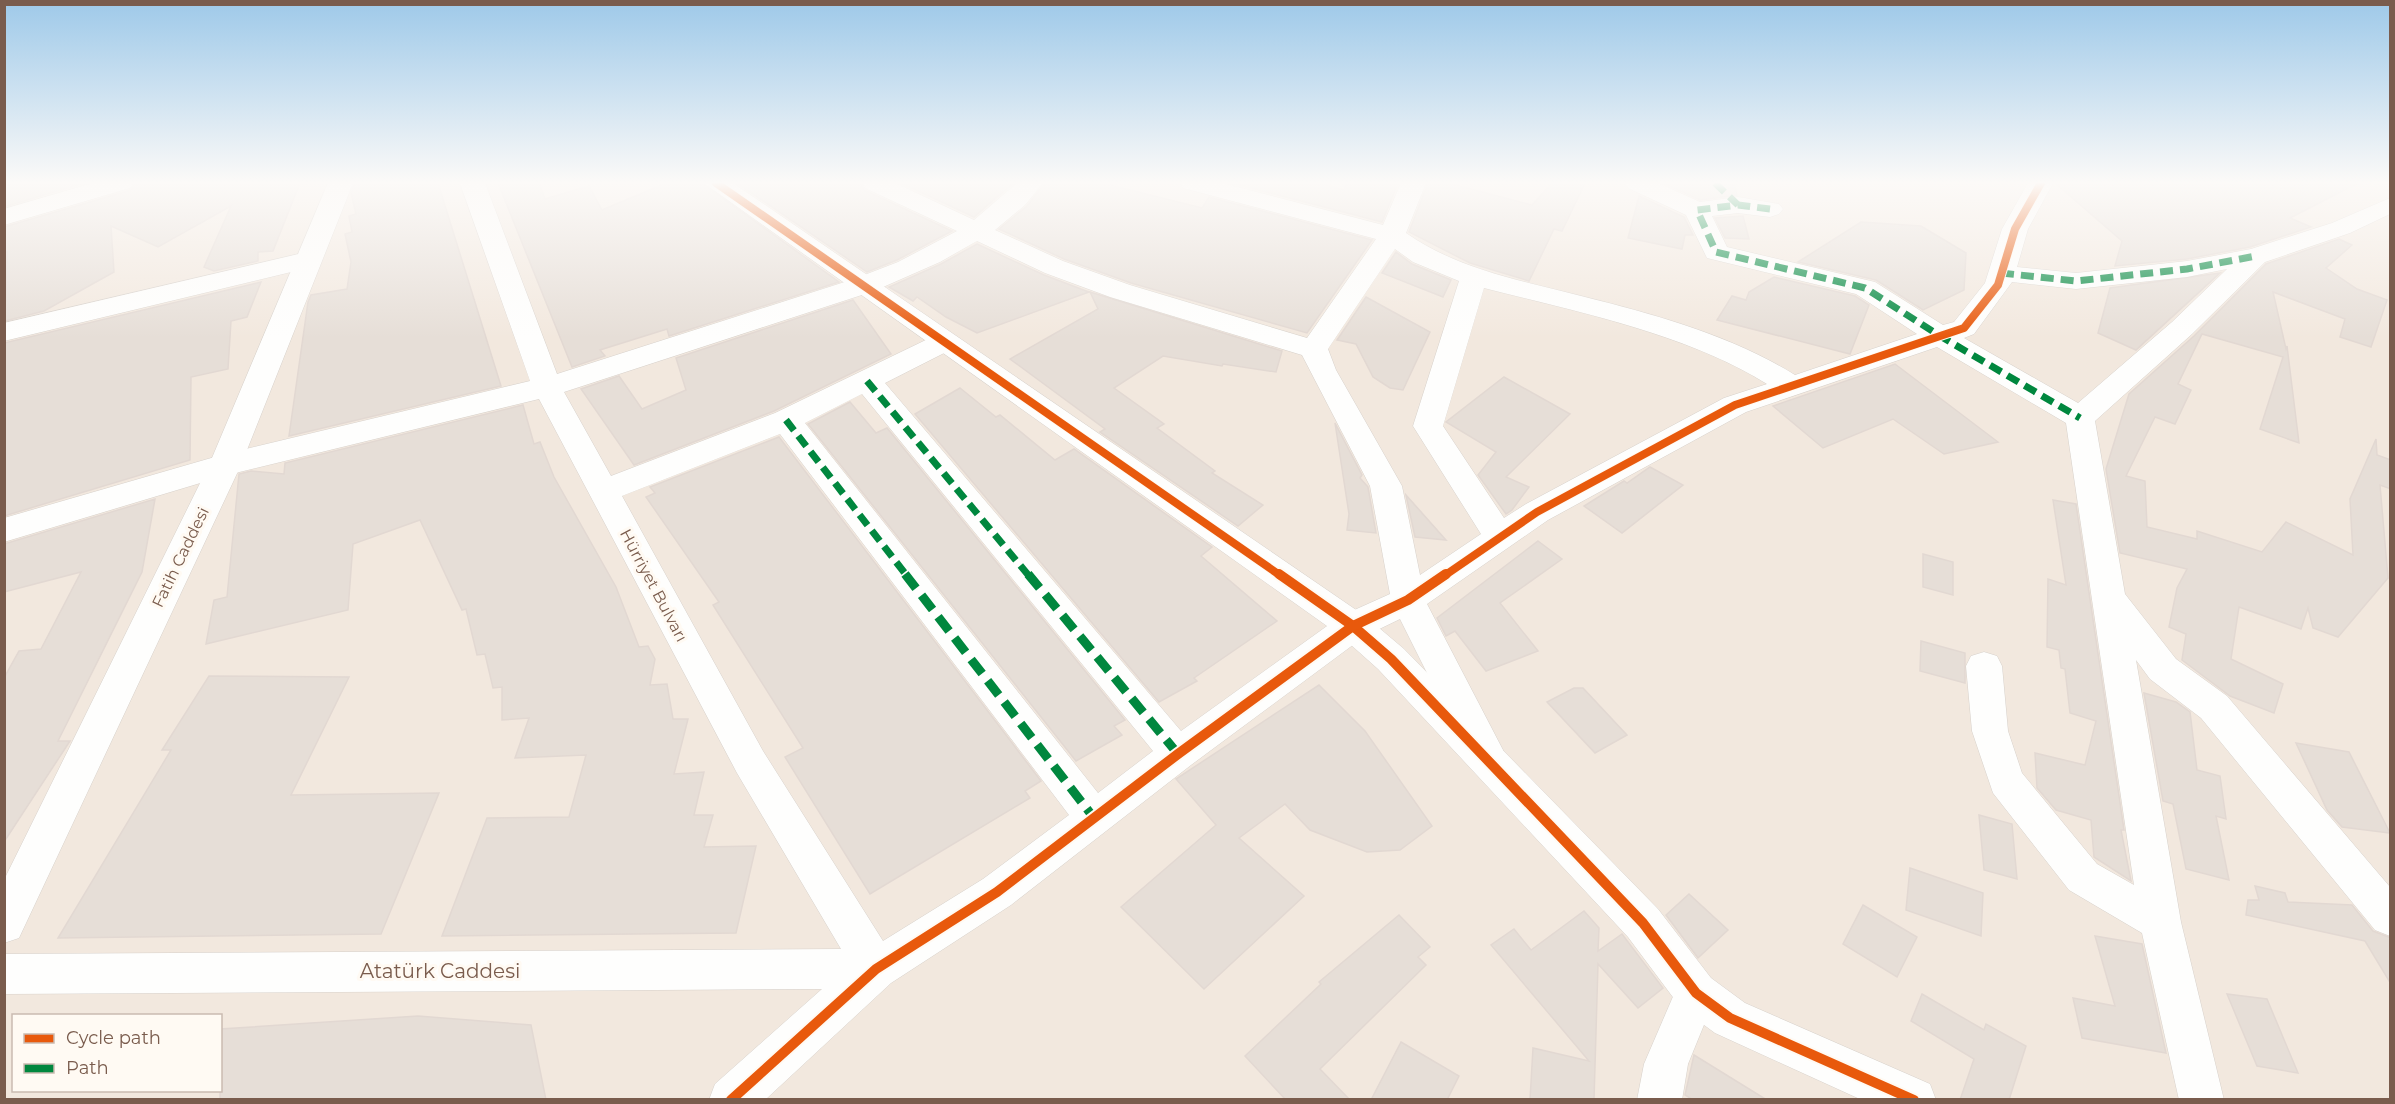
<svg xmlns="http://www.w3.org/2000/svg" width="2395" height="1104" font-family="Montserrat,sans-serif">
<style>
.residential{fill:#f2e8de;fill-rule:evenodd}
.building{fill:#e6ded7;stroke:#e2d8d2;stroke-width:1.5}
.lines{fill:none;stroke-linecap:round;stroke-linejoin:round}
.minor-casing{stroke:#d7d1cb;stroke-width:1}
.tertiary-casing{stroke:#d7d1cb;stroke-width:1}
.minor{fill:#fefefd;fill-rule:evenodd}
.tertiary{fill:#fefefd;fill-rule:evenodd}
.quiet-far1{stroke:#00873e;stroke-width:7;stroke-dasharray:13 7;stroke-linecap:butt}
.quiet{stroke:#00873e;stroke-width:9;stroke-dasharray:18 9;stroke-linecap:butt}
.cycleway-far1-casing{stroke:#fffaf3;stroke-width:10}
.cycleway-casing{stroke:#fffaf3;stroke-width:14}
.cycleway-far1{stroke:#e8590c;stroke-width:8}
.cycleway{stroke:#e8590c;stroke-width:10}
.labels{text-anchor:middle;stroke-width:6;stroke-linejoin:round;paint-order:stroke}
.street-label{font-size:16px;fill:#7a5c4d;stroke:#fffaf3}
.near-street-label{font-size:20px;fill:#7a5c4d;stroke:#fffaf3}
</style>
<rect width="100%" height="100%" fill="#f9f5f0"/>
<path class="residential" d="M5,183H2390V1099L5,1100ZM14,1016H220V1090H14Z"/>
<g class="building">
<path d="M4,183H84L4,207Z"/>
<path d="M135,183H300L273,251L258,252V261L214,271L204,267L231,206L158,247L111,226L114,272L44,311L5,321L7,252H4V227L131,190Z"/>
<path d="M355,183H438L501,386L289,436L308,302L311,295L347,289L351,262L345,234L352,232L349,216L356,214L351,193Z"/>
<path d="M498,183H539L545,199L589,186L602,210L666,183H702L839,282L669,336L667,329L600,350L605,356L572,367Z"/>
<path d="M737,183H860L864,190L952,231L897,260L867,272Z"/>
<path d="M901,183H1013L974,217Z"/>
<path d="M1045,183H1102L1202,208L1209,197L1372,240L1307,333L1131,283L1064,259L999,229L1027,206Z"/>
<path d="M1232,183H1318L1344,190L1347,183H1398L1382,222Z"/>
<path d="M1428,183H1448L1532,205L1552,183H1585L1562,231L1554,229L1529,281L1470,263L1409,232Z"/>
<path d="M1664,183H1734L1737,195L1700,200Z"/>
<path d="M2055,183H2358L2290,218L2311,227L2250,247L2187,259L2115,266L2122,241Z"/>
<path d="M1639,196L1684,217L1693,235H1685L1682,249L1628,238Z"/>
<path d="M1743,216L1749,239L1725,238L1715,218Z"/>
<path d="M1861,222L1921,226L1966,253L1964,290L1923,310L1876,280L1798,262Z"/>
<path d="M2339,239L2352,245L2326,268L2357,289L2387,300L2371,347L2340,337L2345,319L2273,292L2286,349L2287,346L2299,443L2260,429L2283,357L2202,334L2178,384L2191,390L2175,424L2155,417L2126,476L2145,481L2147,527L2197,539V531L2262,552L2286,522L2353,555L2350,499L2376,439L2377,455L2391,460V489L2380,485L2388,578L2338,637L2313,628L2308,608L2301,629L2239,607L2231,659L2283,684L2274,713L2230,696L2182,660L2186,634L2169,627L2177,588L2187,569L2120,553L2106,469L2129,394L2194,336L2266,264Z"/>
<path d="M977,244L1044,275L1089,292L977,333L946,317L917,297L913,301L889,287L941,264Z"/>
<path d="M1396,252L1412,264L1451,280L1443,297L1382,273Z"/>
<path d="M2220,273L2136,350L2098,333L2110,288Z"/>
<path d="M1774,277L1855,296L1869,305L1850,354L1717,320L1732,296L1746,300L1749,292Z"/>
<path d="M261,282L247,317L231,321L228,369L191,377L190,460L4,516V343Z"/>
<path d="M1090,292L1282,351L1276,372L1223,364L1222,366L1163,356L1114,388L1164,424L1157,428L1215,471L1212,473L1263,505L1238,526L1100,432L1105,429L1010,359L1098,309Z"/>
<path d="M1366,297L1430,332L1403,390L1390,388L1373,377L1356,344L1337,340Z"/>
<path d="M853,300L891,354L774,411L634,465L581,389L619,376L642,409L686,390L676,358Z"/>
<path d="M1895,364L1998,442L1944,454L1893,419L1823,448L1773,406Z"/>
<path d="M1504,377L1570,414L1506,477L1529,487L1512,510L1506,514L1478,475L1496,452L1446,422Z"/>
<path d="M960,388L996,417L1000,415L1055,460L1074,449L1212,547L1201,556L1277,621L1194,678L1197,681L1159,702L915,414Z"/>
<path d="M850,402L876,433L887,428L1125,720L1114,726L1122,735L1076,761L808,424Z"/>
<path d="M523,405L534,444L540,442L554,477L616,587L639,647L648,646L655,659L650,685L667,684L673,719H688L674,774L704,772L694,815H713L704,847L756,846L736,933L442,936L487,818L569,817L586,755L515,758L529,718L502,720V687L493,688L485,654L477,655L466,609L462,610L420,520L353,544L348,610L206,644L214,600L227,597L239,474L251,471L284,474L285,463Z"/>
<path d="M1335,423L1362,475L1360,478L1368,487L1376,533L1347,530L1349,514Z"/>
<path d="M779,437L1041,781L1025,791L1030,798L870,894L785,757L803,748L713,605L719,602L646,497L655,493L650,487Z"/>
<path d="M1650,467L1683,485L1622,533L1584,506L1624,481L1627,483Z"/>
<path d="M1406,495L1446,540L1415,537Z"/>
<path d="M155,499L142,572L58,741H70L4,842V678L19,651L41,649L81,572L4,592V544Z"/>
<path d="M2053,500L2076,504L2124,830H2121L2131,881L2094,857L2091,820L2056,810L2037,788L2035,753L2085,765L2096,721L2070,713L2065,669L2061,668L2059,650L2047,647L2048,579L2066,585Z"/>
<path d="M1538,541L1562,559L1500,603L1538,651L1486,671L1455,631L1446,636L1437,618Z"/>
<path d="M1923,554L1953,562V595L1923,587Z"/>
<path d="M1921,641L1965,653V683L1920,671Z"/>
<path d="M209,676L349,677L291,795L439,793L381,934L58,938L171,750H162Z"/>
<path d="M1319,685L1365,731L1432,826L1400,850L1367,852L1310,830L1285,804L1239,838L1304,896L1204,989L1121,907L1216,825L1176,779Z"/>
<path d="M1574,688H1583L1627,735L1595,753L1547,702Z"/>
<path d="M2144,693L2176,702L2190,712L2197,770L2220,776L2226,819L2216,816L2229,880L2186,869L2173,804L2163,801Z"/>
<path d="M2296,743L2349,752L2390,833L2342,827L2327,810Z"/>
<path d="M1979,815L2012,824L2017,879L1984,870Z"/>
<path d="M1910,868L1983,893L1981,936L1906,910Z"/>
<path d="M2255,886L2285,893L2288,902L2352,905L2373,931L2391,938V984L2365,941L2246,915L2248,900H2259Z"/>
<path d="M1689,894L1728,930L1698,958L1666,915Z"/>
<path d="M1863,905L1917,937L1897,977L1843,944Z"/>
<path d="M1584,911L1599,928L1598,951L1622,934L1663,988L1638,1008L1598,964L1594,1100H1530L1533,1048L1589,1061L1491,945L1514,929L1531,950Z"/>
<path d="M1399,915L1430,947L1418,957L1426,965L1320,1069L1350,1100H1286L1245,1056L1321,984L1319,982Z"/>
<path d="M2095,936L2142,944L2166,1053L2082,1038L2073,998L2115,1006Z"/>
<path d="M1922,994L1984,1030L1986,1024L2026,1046L2009,1100H1960L1974,1059L1911,1021Z"/>
<path d="M2227,994L2267,999L2298,1073L2257,1066Z"/>
<path d="M418,1016L531,1025L546,1100H220V1029Z"/>
<path d="M1401,1042L1459,1076L1447,1100H1371Z"/>
<path d="M1694,1055L1767,1100H1693L1685,1095Z"/>
</g>
<g class="lines">
<defs>
<g id="minor">
<path d="M93,183H133L130,188L4,225V209Z"/>
<path d="M460,183H485L557,374L854,279L898,262L957,231L865,188L862,183H895L974,220L1017,183H1043L1025,205L995,230L1063,261L1130,285L1307,338L1376,239L1183,188L1180,183H1222L1383,225L1401,183H1426L1406,233C1459,270 1523,281 1585,297C1657,315 1732,336 1795,375L1917,334L1856,294L1707,258L1686,215L1628,188L1625,183H1658L1700,202L1738,197L1779,204L1783,209L1779,214L1770,217L1738,213L1712,216L1727,247L1875,282L1943,325L1954,322L1985,283L2002,229L2028,183H2053L2028,229L2017,267L2076,273L2187,261L2251,249L2332,223L2390,198V214L2350,233L2265,262L2192,334L2095,421L2125,594L2176,659L2227,696L2390,887V936L2375,930L2201,718L2150,679L2136,660L2181,922L2224,1100H2179L2142,933L2069,890L1993,793L1972,731L1966,666L1971,656L1984,652L1997,656L2002,666L2008,731L2022,773L2097,864L2134,885L2066,423L1937,347L1746,412L1548,520L1427,604L1503,750L1497,761L1484,766L1471,761L1400,619L1365,636L1191,765L1011,905L891,983L765,1100H709L715,1084L822,989L4,994V954L841,949L737,773L539,399L227,475L4,542V518L225,454L530,381ZM977,241L1045,273L1110,297L1302,355L1370,486L1390,594L1341,616L1181,731L885,383L954,348L958,342L954,336L944,333L934,336L775,413L611,476L564,392L874,291L940,262ZM1395,249L1413,262L1459,281L1413,426L1481,534L1420,575L1402,486L1336,370L1328,349ZM2227,269L2172,322L2078,403L1964,338L1974,334L2012,282L2076,289L2187,277ZM1484,288C1575,311 1688,334 1767,384L1724,398L1526,504L1504,518L1443,426ZM862,394L1153,751L1098,793L805,423ZM780,434L1069,815L983,879L883,941L763,751L622,496Z"/>
<path d="M307,252L316,254L320,260L316,266L4,341V323Z"/>
<path d="M1696,972L1711,978L1717,993L1688,1064L1682,1100H1637L1644,1064L1681,978Z"/>
</g>
<g id="tertiary">
<path d="M328,183H353L241,465L19,938L4,943V880L209,465Z"/>
<path d="M704,183H733L1365,616L1404,649L1658,909L1711,978L1745,1003L1930,1084L1936,1100H1862L1715,1033L1681,1008L1628,937L1378,669L1341,636Z"/>
</g>
</defs>
<use href="#minor" class="minor-casing"/>
<use href="#tertiary" class="tertiary-casing"/>
<use href="#minor" class="minor"/>
<use href="#tertiary" class="tertiary"/>
<g class="quiet-far1">
<path d="M1715,183L1738,205"/>
<path d="M1770,209L1738,205L1697,210L1716,252L1865,288L1940,336L2080,418"/>
<path d="M2001,273L2076,281L2187,269L2256,256"/>
<path d="M867,381L1029,576"/>
<path d="M786,420L907,576"/>
</g>
<g class="quiet">
<path d="M905,574L1094,818"/>
<path d="M1028,574L1178,754"/>
</g>
<defs>
<g id="cycleway-far1">
<path d="M716,183L1281,576"/>
<path d="M1444,576L1537,512L1735,405L1964,328L1998,285L2015,229L2041,183"/>
</g>
<g id="cycleway">
<path d="M1279,574L1353,626L1391,659L1643,923L1696,993L1730,1018L1914,1100"/>
<path d="M731,1100L876,969L997,892L1178,754L1353,626L1408,600L1446,574"/>
</g>
</defs>
<use href="#cycleway-far1" class="cycleway-far1-casing"/>
<use href="#cycleway" class="cycleway-casing"/>
<use href="#cycleway-far1" class="cycleway-far1"/>
<use href="#cycleway" class="cycleway"/>
</g>
<linearGradient id="sky" x2="0" y2="1"><stop stop-color="#9ec9e9"/><stop offset="0.54" stop-color="#fcfaf8"/><stop offset="1" stop-color="#fcfaf8" stop-opacity="0"/></linearGradient>
<rect width="2395" height="338" fill="url(#sky)"/>
<g class="labels">
<g class="street-label">
<text transform="translate(180 557) rotate(-64)" y="6">Fatih Caddesi</text>
<text transform="translate(654 585) rotate(62)" y="6">Hürriyet Bulvarı</text>
</g>
<g class="near-street-label">
<text x="440" y="978">Atatürk Caddesi</text>
</g>
</g>
<rect width="2395" height="1104" fill="none" stroke="#7a5c4d" stroke-width="12"/>
<rect x="12" y="1014" width="210" height="78" fill="#fffaf3" stroke="#cabbb1" stroke-width="1.5"/>
<rect x="24" y="1034" width="30" height="9" fill="#e8590c" stroke="#cabbb1" stroke-width="1.5"/>
<text x="66" y="1044" font-size="18" fill="#7a5c4d">Cycle path</text>
<rect x="24" y="1064" width="30" height="9" fill="#00873e" stroke="#cabbb1" stroke-width="1.5"/>
<text x="66" y="1074" font-size="18" fill="#7a5c4d">Path</text>
</svg>
